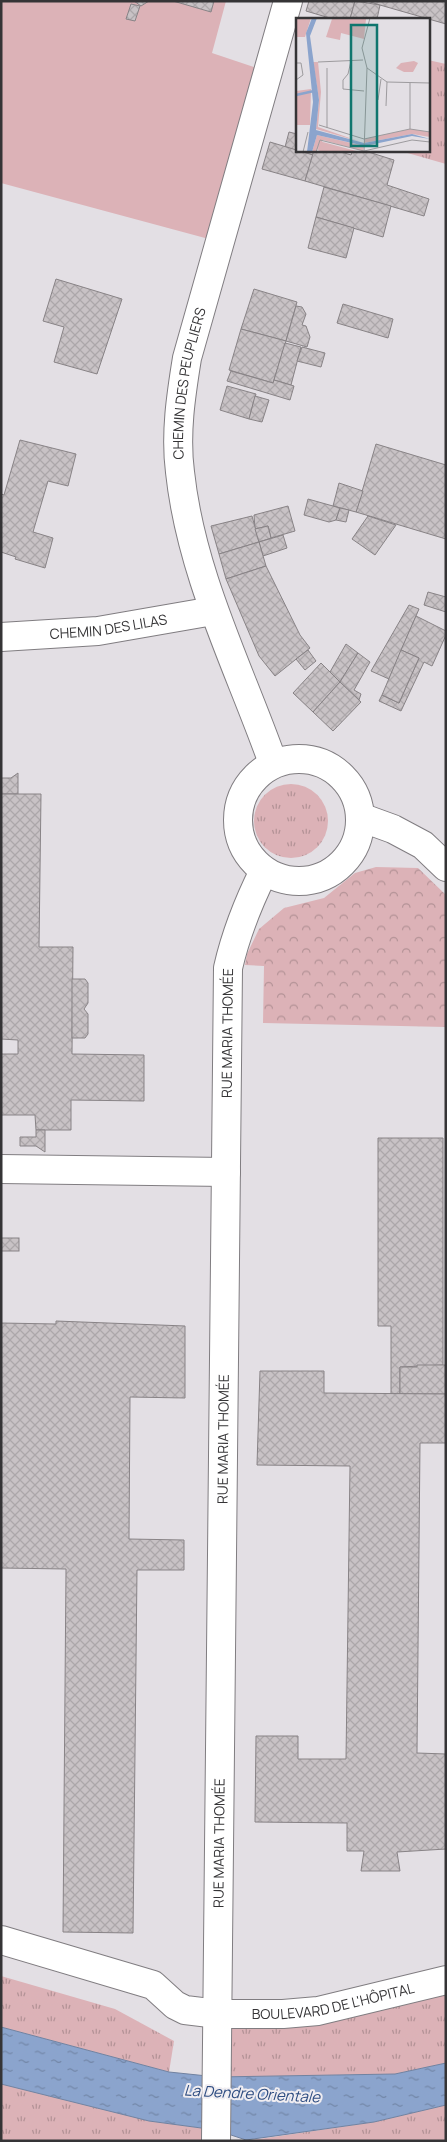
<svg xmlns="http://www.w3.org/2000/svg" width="447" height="2142" font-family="Manrope,sans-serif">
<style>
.grass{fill:url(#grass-tufts)}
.forest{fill:url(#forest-crowns)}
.pitch{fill:#dcb2b7}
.water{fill:url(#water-ripples);stroke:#7182a0}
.building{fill:url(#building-cross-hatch);stroke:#888386}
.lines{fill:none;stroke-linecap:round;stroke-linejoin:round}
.minor-casing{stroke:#807d81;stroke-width:30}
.minor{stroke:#fff;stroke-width:28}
.labels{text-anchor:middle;stroke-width:4;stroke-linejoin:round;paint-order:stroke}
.street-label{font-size:14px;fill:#353436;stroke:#f0edf1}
.water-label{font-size:15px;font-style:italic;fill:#2d4c81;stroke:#f0edf1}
.inset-river{fill:none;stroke:#8ba4cd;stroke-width:2.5}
.inset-road{fill:none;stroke:#9d9b9e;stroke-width:1}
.view{fill:#0f766e;fill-opacity:0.15;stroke:#0f766e;stroke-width:2.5}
.inset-edge{fill:none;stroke:#353436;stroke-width:2.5}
</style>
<defs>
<pattern id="grass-tufts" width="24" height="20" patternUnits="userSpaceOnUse" patternTransform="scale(1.25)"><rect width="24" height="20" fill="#dcb2b7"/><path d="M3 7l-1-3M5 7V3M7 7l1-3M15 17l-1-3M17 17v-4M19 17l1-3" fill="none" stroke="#b39296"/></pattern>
<pattern id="forest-crowns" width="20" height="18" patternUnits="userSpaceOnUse" patternTransform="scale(1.25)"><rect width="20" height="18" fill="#dcb2b7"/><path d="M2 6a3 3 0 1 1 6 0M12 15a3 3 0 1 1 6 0" fill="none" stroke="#b39296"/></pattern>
<pattern id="water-ripples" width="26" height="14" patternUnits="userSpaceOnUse" patternTransform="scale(1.25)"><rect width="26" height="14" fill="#8ba4cd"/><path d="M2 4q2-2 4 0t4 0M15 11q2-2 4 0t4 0" fill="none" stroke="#7286a7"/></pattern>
<pattern id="building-cross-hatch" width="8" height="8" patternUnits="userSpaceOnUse" patternTransform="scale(1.25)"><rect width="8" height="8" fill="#c8c2c5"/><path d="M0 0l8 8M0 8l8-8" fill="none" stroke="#aca7aa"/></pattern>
</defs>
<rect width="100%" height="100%" fill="#e3dfe4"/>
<g class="grass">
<path d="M428,60L446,64V164L397,150H428Z"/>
<circle cx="291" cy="821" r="37"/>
<path d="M1,1976L115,2009L174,2041L169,2072L1,2027Z"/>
<path d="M446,1980V2063L395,2074L217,2077L218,2014Z"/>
<path d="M1,2084L149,2121L216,2130V2141H1Z"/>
<path d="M446,2105V2141H246L374,2122Z"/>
</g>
<path class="forest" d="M376,867L418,868L446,895V1027L263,1023L264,966L245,965L247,954L259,929L284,908L324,898L355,873Z"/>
<path class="pitch" d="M1,1H226L212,53L269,72L220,242L1,183Z"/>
<path class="water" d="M1,2027L169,2072L217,2077L395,2074L446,2063V2105L374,2122L246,2140L216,2130L149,2121L1,2084Z"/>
<g class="building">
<path d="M134,1H149L141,6Z"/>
<path d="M173,1H214L211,12Z"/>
<path d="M309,1H355L350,19H333L306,11Z"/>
<path d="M355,1L380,5L377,19H350Z"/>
<path d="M367,1H446V24L380,5Z"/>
<path d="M131,4L140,6L135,21L126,19Z"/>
<path d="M289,132L297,134V150H314L313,155L285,147Z"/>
<path d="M270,142L313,155L305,181L262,169Z"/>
<path d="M314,150H335L351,155L353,150H362L394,160L387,185L429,199L424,216L305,181Z"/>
<path d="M324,187L391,206L383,237L316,217Z"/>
<path d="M316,217L354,228L346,258L308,248Z"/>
<path d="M56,279L122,299L97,374L54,362L64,327L43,321Z"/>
<path d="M254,289L297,302L286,341L241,329Z"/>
<path d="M343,304L393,319L388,338L337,323Z"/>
<path d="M296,306L302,307L306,314L302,325L306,326L310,337L307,347L286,341Z"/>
<path d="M241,329L286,341L273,383L229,370Z"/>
<path d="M285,343L301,347L291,385L274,380Z"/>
<path d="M302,347L325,353L321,367L297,361Z"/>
<path d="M231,371L273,383L274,380L294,386L290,400L227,381Z"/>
<path d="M227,386L256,394L249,419L220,410Z"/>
<path d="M255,396L269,400L262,422L249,419Z"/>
<path d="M20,440L76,454L68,486L48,481L33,532L53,538L45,568L15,559L16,557L1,552V494L4,495Z"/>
<path d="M376,444L446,465V539L356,512Z"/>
<path d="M339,483L363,491L356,512L333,506Z"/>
<path d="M308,499L340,508L336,520L329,522L304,515Z"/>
<path d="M288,506L295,531L271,538L268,526L255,529L254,515Z"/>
<path d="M340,508L349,510L346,522L336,520Z"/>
<path d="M252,516L259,542L219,554L211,526Z"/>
<path d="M368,516L396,525L375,555L352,539Z"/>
<path d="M268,526L271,538L259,542L255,529Z"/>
<path d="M283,535L287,548L263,556L259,542Z"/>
<path d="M259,542L266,566L226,579L219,554Z"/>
<path d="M266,566L300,635L310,648L275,676L259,656L226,579Z"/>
<path d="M428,592L446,597V612L424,605Z"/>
<path d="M409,605L419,609L389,679L371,671Z"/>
<path d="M416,616L446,631V635L432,666L424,662L401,711L379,701L382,695L399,703L419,658L401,650Z"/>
<path d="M346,644L358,653L340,682L330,672Z"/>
<path d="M308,650L316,661L305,670L296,659Z"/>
<path d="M401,650L419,658L399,703L382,695Z"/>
<path d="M358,653L370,662L354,690L361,694L359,700L340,682Z"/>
<path d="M321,663L340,682L313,712L293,693Z"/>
<path d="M340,682L361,702L333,731L313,712Z"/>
<path d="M18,773V794H1V778H11Z"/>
<path d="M1,794H41L39,947H73L72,1054L144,1055V1101L71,1100V1130H36L35,1115H1V1054H18V1040L1,1039Z"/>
<path d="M72,979H85L88,983V1003L84,1009L88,1014V1034L85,1038H72Z"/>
<path d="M36,1130H45V1152L36,1146H20V1137H36Z"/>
<path d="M378,1138H443V1365L400,1367V1394H391V1326H378Z"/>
<rect x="1" y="1238" width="18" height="13"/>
<path d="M56,1321L185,1326V1398L130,1397L129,1539L184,1540V1570H137L133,1933L63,1932L66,1569L1,1568V1323L56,1324Z"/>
<path d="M417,1365H446V1394H400V1367H417Z"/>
<path d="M260,1371H324V1393L446,1394V1443H420L417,1753L446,1754V1849L397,1852L400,1871H361L364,1851H347V1823L255,1822L256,1736H298V1759H346L350,1466L257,1465Z"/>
</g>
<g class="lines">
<defs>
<g id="minor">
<path id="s1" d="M1,637L98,631L213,611"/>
<circle cx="299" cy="820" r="61"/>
<path id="s2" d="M273,763C239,667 191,575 180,472C175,434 181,395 187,358L288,1"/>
<path d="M360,817L393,829L423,845L446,867"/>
<path d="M1,1169L226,1172"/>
<path id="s3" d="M1,1940L153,1985L175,2005L185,2010L218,2014H283L318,2011L446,1980"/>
<path id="s4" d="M216,2141L228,968C236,933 248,903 264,871"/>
</g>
</defs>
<use href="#minor" class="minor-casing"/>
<use href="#minor" class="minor"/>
</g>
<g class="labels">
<g class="street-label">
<text dy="5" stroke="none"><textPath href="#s2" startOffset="396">CHEMIN DES PEUPLIERS</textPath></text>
<text dy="5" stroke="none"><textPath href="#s1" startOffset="108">CHEMIN DES LILAS</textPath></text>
<text dy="5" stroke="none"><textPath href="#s4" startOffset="1108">RUE MARIA THOMÉE</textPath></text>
<text dy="5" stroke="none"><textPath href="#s4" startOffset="702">RUE MARIA THOMÉE</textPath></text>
<text dy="5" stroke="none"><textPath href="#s4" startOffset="298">RUE MARIA THOMÉE</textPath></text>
<text dy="5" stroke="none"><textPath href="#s3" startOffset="349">BOULEVARD DE L'HÔPITAL</textPath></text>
</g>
<g class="water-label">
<text transform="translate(252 2094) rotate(3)" y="5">La Dendre Orientale</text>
</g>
</g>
<g transform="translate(296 18)">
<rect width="134" height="134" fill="#e3dfe4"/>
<path d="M17,44H22L25,74L22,109L65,124L20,111L23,82ZM114,111L134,114V119L116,116L68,125V121ZM21,117L68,128L67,133L27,122L20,134H16Z" fill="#dcb2b7"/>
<path d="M118,43L122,45L117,54H108L100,50L105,45ZM15,71L14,107H0V73ZM23,123L64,134H26L22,132Z" fill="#dcb2b7"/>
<path d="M0,0H15L9,19H0ZM42,0L70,1L68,21L45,15L44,22L30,19L36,1Z" fill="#dcb2b7"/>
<path d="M16,0H21L14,18L23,82L20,112L68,125L116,116L134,121L116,118L69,128L21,117L16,134H11L17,84L10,15Z" fill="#8ba4cd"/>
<path class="inset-river" d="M0,77L18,73"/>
<path class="inset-road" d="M55,43L52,56L47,62V71L68,73M22,44L67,42M0,45H5L7,57L0,62M31,50V110M71,50L91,64L134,65M82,82L85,61M90,88L91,64M23,107L68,121L114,111L134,114M114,111V65M7,134L12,114M20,134L24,122L68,133L116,122L134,124M68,134L71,50L66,30L74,0"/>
<path class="view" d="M55,7H81V128H55Z"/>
<rect width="134" height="134" class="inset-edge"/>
</g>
<rect width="447" height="2142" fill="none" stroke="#353436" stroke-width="5"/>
</svg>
